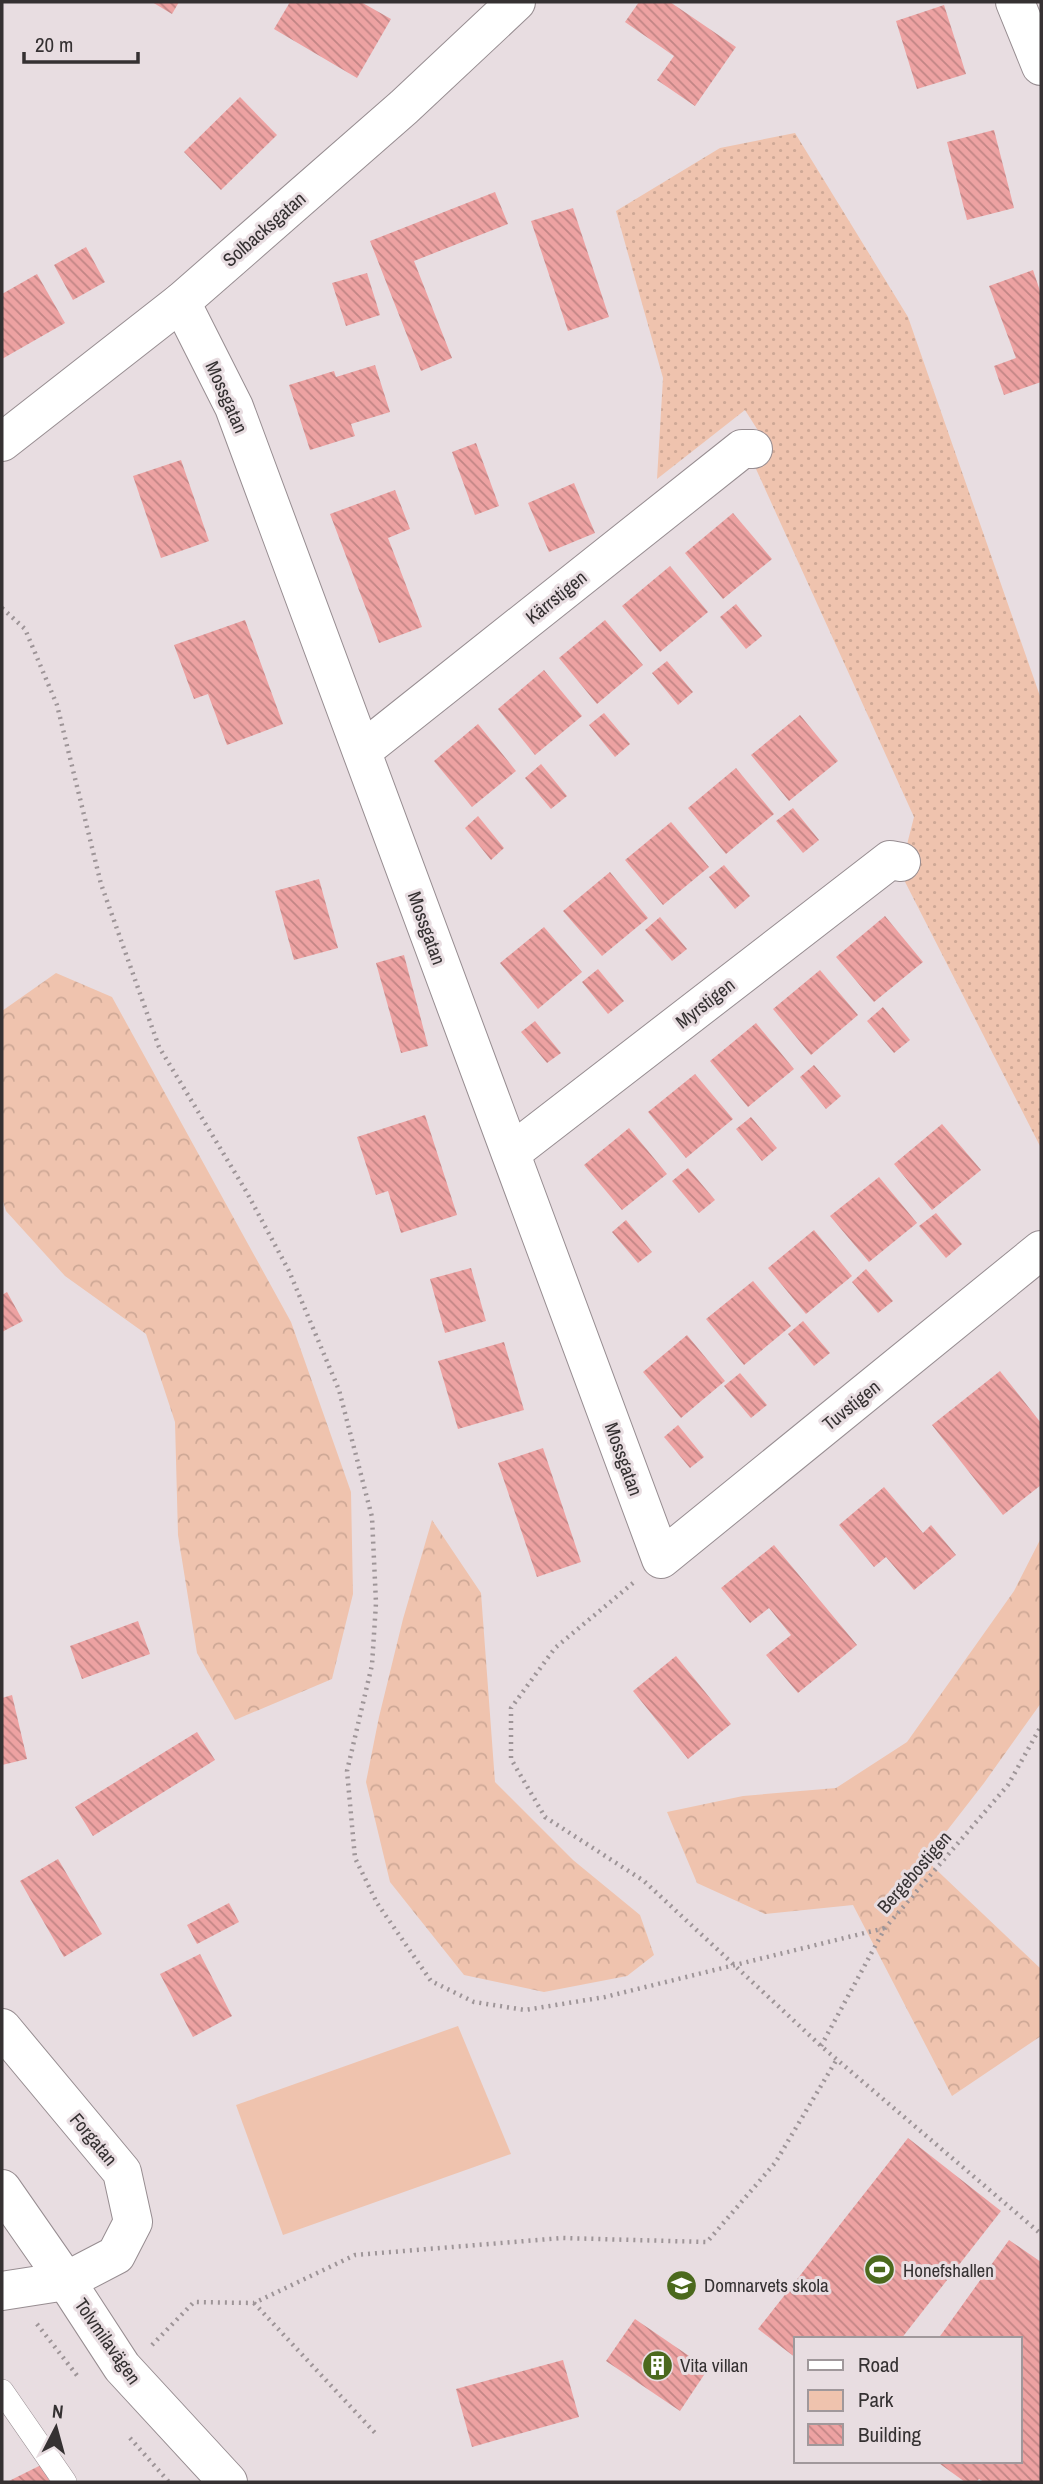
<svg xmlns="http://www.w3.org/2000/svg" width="1043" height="2484" font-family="'Archivo Narrow',sans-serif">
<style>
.grass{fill:url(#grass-dots)}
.forest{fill:url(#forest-crowns)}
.green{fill:#efc3ae}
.building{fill:url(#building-back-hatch)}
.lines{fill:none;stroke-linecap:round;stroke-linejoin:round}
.lane-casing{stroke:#978d91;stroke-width:24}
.street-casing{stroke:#978d91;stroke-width:40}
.secondary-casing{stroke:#978d91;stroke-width:40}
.path{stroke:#9e9598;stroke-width:4.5;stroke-dasharray:2 5;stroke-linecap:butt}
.lane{stroke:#fff;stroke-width:23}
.street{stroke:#fff;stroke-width:38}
.secondary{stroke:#fff;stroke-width:38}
.labels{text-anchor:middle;stroke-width:6;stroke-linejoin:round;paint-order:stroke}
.street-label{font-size:19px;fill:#353132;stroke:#e8dde1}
.poi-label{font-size:19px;fill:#353132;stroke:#e8dde1;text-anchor:start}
</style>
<defs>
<pattern id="grass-dots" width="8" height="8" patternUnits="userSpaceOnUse" patternTransform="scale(1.75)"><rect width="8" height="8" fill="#efc3ae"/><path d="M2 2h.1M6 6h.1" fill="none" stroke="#cea896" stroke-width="1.8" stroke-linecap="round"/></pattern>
<pattern id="forest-crowns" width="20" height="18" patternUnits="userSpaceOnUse" patternTransform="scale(1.75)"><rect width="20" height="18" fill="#efc3ae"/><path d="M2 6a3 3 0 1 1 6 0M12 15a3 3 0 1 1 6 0" fill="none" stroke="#cea896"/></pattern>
<pattern id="building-back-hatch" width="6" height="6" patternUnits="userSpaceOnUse" patternTransform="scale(1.75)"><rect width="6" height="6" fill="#eda2a2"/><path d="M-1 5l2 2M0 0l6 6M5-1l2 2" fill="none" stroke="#c18585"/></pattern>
</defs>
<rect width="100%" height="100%" fill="#e8dde1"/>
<path class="grass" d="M795,133L908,317L1041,699V1148L900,872L914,817L756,469L769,448L745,410L657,479L663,378L616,211L720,148Z"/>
<g class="forest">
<path d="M56,973L112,997L291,1322L351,1492L353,1594L332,1679L235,1720L197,1653L178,1535L175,1422L146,1334L65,1276L6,1211L2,1198V1011Z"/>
<path d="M432,1520L481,1593L495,1782L573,1860L640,1915L654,1955L627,1976L544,1992L464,1975L390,1882L366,1782L379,1717L403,1619Z"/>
<path d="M1041,1538V1703L984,1783L925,1859L1041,1969V2036L952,2096L853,1905L765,1914L697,1883L667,1812L743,1796L836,1788L907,1742L1014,1591Z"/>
</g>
<path class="green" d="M458,2026L511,2154L283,2235L236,2105Z"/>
<g class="building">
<path d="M152,2H179L172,14Z"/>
<path d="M290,2H361L391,19L357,78L274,29Z"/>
<path d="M639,2H670L736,47L695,106L657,80L674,56L625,22Z"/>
<path d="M944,5L966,74L917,89L896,21Z"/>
<path d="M240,97L277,135L221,190L184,152Z"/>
<path d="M994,130L1014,208L967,220L947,142Z"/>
<path d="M495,192L508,224L414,261L452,358L421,371L370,241Z"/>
<path d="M573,208L609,317L568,331L531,221Z"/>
<path d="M86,247L105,282L73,300L54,265Z"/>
<path d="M1033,270L1041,294V382L1004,395L994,366L1016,358L989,286Z"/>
<path d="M367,273L380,315L346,326L332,283Z"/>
<path d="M37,274L65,323L2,359V294Z"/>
<path d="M375,365L390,412L351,424L355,436L310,450L289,385L334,371L336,377Z"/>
<path d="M476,443L499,506L475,515L452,452Z"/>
<path d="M181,460L209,541L161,558L133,476Z"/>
<path d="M574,483L595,533L549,552L528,503Z"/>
<path d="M395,490L410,529L388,538L422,627L379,643L330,514Z"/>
<path d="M733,513L772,559L723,599L685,553Z"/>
<path d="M670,566L708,612L660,652L622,606Z"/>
<path d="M736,604L762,636L746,649L720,617Z"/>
<path d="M245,620L283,724L227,745L208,694L194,699L174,645Z"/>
<path d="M605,620L643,665L597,704L559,658Z"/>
<path d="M667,661L693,692L678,705L652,673Z"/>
<path d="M544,670L582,716L535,755L498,709Z"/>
<path d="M604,713L630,744L615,757L589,725Z"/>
<path d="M800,715L838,761L789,801L751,755Z"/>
<path d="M478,724L516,771L472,807L434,761Z"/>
<path d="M541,764L567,796L551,809L525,778Z"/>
<path d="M736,768L774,814L726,854L688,808Z"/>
<path d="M793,808L819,840L803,853L776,821Z"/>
<path d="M478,816L504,848L491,860L465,828Z"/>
<path d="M671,822L709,867L663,905L625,860Z"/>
<path d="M724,865L750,896L735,909L709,877Z"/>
<path d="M610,872L648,918L602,956L563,911Z"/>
<path d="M319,879L338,948L294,960L275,891Z"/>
<path d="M885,916L923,962L874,1002L836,957Z"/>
<path d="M660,917L687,949L672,961L645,930Z"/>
<path d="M544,927L582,972L538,1009L500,963Z"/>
<path d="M404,955L428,1046L401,1053L376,963Z"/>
<path d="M598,969L624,1001L608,1014L582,982Z"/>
<path d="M820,970L858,1015L811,1055L773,1009Z"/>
<path d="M883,1007L910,1040L894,1053L867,1021Z"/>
<path d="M535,1021L561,1053L547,1063L521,1032Z"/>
<path d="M756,1023L794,1069L748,1107L710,1061Z"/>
<path d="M814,1065L841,1096L826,1109L800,1077Z"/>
<path d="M695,1074L733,1119L686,1158L648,1112Z"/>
<path d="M425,1115L457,1215L401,1233L388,1191L376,1195L357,1137Z"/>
<path d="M751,1117L777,1148L762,1161L736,1129Z"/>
<path d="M942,1124L981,1170L932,1210L894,1164Z"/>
<path d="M629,1128L667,1174L622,1210L584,1165Z"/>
<path d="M688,1168L715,1200L699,1213L672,1181Z"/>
<path d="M879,1177L917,1223L869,1262L830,1216Z"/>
<path d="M936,1213L962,1244L946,1258L919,1226Z"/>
<path d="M626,1220L652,1252L638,1263L612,1232Z"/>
<path d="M814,1230L852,1276L806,1314L768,1268Z"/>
<path d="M471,1268L486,1321L445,1333L430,1279Z"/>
<path d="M866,1269L893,1301L878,1313L852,1282Z"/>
<path d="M753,1281L791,1326L744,1365L706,1319Z"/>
<path d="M7,1292L23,1321L2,1332V1295Z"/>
<path d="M803,1321L830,1353L814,1366L788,1334Z"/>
<path d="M687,1335L725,1381L681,1418L643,1372Z"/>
<path d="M504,1342L524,1410L458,1429L438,1361Z"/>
<path d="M1000,1371L1041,1423V1485L1003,1515L932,1425Z"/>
<path d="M740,1373L767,1405L751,1418L724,1386Z"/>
<path d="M678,1425L704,1457L690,1468L664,1437Z"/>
<path d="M543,1448L581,1562L537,1577L498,1463Z"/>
<path d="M884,1487L923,1533L931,1525L956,1555L914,1590L886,1557L874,1567L839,1525Z"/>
<path d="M774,1545L857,1645L798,1693L766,1655L791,1635L769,1608L750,1623L721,1588Z"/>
<path d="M138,1621L150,1654L82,1679L70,1646Z"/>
<path d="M676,1656L731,1724L688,1759L633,1691Z"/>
<path d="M12,1695L27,1759L2,1765V1698Z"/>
<path d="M197,1732L215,1760L93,1836L75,1807Z"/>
<path d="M58,1859L102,1934L64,1957L20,1881Z"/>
<path d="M229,1903L239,1922L197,1944L187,1925Z"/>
<path d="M200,1954L232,2016L193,2037L160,1974Z"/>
<path d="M908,2138L1001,2211L901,2339H796V2358L758,2329Z"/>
<path d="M1009,2240L1041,2262V2482H984L979,2479L976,2482H965L936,2461H1020V2339H938Z"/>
<path d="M635,2319L708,2369L680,2411L606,2361Z"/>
<path d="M563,2360L579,2417L472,2447L456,2389Z"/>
<path d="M41,2465L50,2482H7Z"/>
</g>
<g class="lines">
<defs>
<path id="lane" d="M2,2391L65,2482"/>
<g id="street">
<path d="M1015,2L1041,66"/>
<path d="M181,302L234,407L661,1559L1041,1250"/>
<path d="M2,442L181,302L404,107L516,2"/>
<path d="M362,751L742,449H753"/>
<path d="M511,1153L890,860L901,862"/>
<path d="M2,2028L122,2172L133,2222L116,2255L66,2281L2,2291"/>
</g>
<path id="secondary" d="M2,2189L66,2281L122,2367L228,2482"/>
</defs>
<use href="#lane" class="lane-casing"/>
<use href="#street" class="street-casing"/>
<use href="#secondary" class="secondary-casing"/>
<g class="path">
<path d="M2,608L25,629L57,705L101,884L159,1047L246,1191L289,1271L339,1390L372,1517L376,1603L372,1665L347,1771L355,1858L377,1903L431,1981L474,2002L525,2010L605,1997L885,1928"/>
<path d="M633,1583L555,1648L511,1708V1759L545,1817L644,1881L821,2046L1041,2234"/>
<path d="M821,2046L885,1928L1008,1785L1041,1726"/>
<path d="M254,2303L377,2435"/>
<path d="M37,2324L79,2378"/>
<path d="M152,2345L194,2302L254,2303L355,2255L562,2238L707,2242L775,2163L837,2059"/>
<path d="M130,2438L169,2482"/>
</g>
<use href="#lane" class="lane"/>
<use href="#street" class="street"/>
<use href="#secondary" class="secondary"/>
</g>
<defs>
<symbol id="stadium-disc" viewBox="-11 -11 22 22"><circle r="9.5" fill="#4b691d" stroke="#e8dde1"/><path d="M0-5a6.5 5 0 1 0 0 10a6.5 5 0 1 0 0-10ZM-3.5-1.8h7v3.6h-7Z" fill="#fff"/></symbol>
<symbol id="school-disc" viewBox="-11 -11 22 22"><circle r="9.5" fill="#4b691d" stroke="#e8dde1"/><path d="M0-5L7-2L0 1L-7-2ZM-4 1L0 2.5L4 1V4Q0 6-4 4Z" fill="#fff"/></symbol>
<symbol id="building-disc" viewBox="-11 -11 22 22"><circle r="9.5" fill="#4b691d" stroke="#e8dde1"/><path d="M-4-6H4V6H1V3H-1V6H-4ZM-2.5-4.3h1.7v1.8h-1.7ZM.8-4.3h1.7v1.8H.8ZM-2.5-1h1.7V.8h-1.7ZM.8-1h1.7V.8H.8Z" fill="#fff"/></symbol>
</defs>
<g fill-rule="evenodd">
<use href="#stadium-disc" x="862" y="2252" width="35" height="35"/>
<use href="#school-disc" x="664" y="2268" width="35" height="35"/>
<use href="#building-disc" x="640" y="2348" width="35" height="35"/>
</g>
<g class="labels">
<g class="street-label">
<text transform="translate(264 229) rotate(-41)" y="7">Solbacksgatan</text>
<text transform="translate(227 397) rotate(66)" y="7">Mossgatan</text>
<text transform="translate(556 597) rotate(-39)" y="7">Kärrstigen</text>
<text transform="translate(427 928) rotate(70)" y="7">Mossgatan</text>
<text transform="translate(705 1003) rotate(-38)" y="7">Myrstigen</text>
<text transform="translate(851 1405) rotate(-39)" y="7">Tuvstigen</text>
<text transform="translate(624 1459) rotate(70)" y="7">Mossgatan</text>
<text transform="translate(914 1872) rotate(-49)" y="7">Bergebostigen</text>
<text transform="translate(94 2139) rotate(50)" y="7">Forgatan</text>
<text transform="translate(108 2341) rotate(55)" y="7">Tolvmilavägen</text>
</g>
<g class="poi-label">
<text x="903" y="2277">Honefshallen</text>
<text x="704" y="2292">Domnarvets skola</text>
<text x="680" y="2372">Vita villan</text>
</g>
</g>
<rect width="1043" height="2484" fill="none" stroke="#353132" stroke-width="7"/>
<rect x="794" y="2337" width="228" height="126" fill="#e8dde1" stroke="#a0989b" stroke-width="2"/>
<rect x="808" y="2360" width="35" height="10" fill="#ffffff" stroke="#a0989b" stroke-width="2"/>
<text x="858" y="2372" font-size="21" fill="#353132">Road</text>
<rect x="808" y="2390" width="35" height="21" fill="#efc3ae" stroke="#a0989b" stroke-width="2"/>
<text x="858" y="2407" font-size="21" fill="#353132">Park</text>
<rect x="808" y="2424" width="35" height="21" fill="url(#building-back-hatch)" stroke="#a0989b" stroke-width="2"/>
<text x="858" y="2442" font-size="21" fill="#353132">Building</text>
<g transform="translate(56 2428) rotate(6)" stroke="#e8dde1" stroke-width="5" paint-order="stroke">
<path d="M0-5L12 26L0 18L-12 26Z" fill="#353132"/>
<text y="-10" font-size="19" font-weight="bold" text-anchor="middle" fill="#353132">N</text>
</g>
<path d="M24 52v10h114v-10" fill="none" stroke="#353132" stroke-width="3.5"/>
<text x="35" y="52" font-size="21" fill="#353132" stroke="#e8dde1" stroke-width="5" paint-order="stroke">20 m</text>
</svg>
